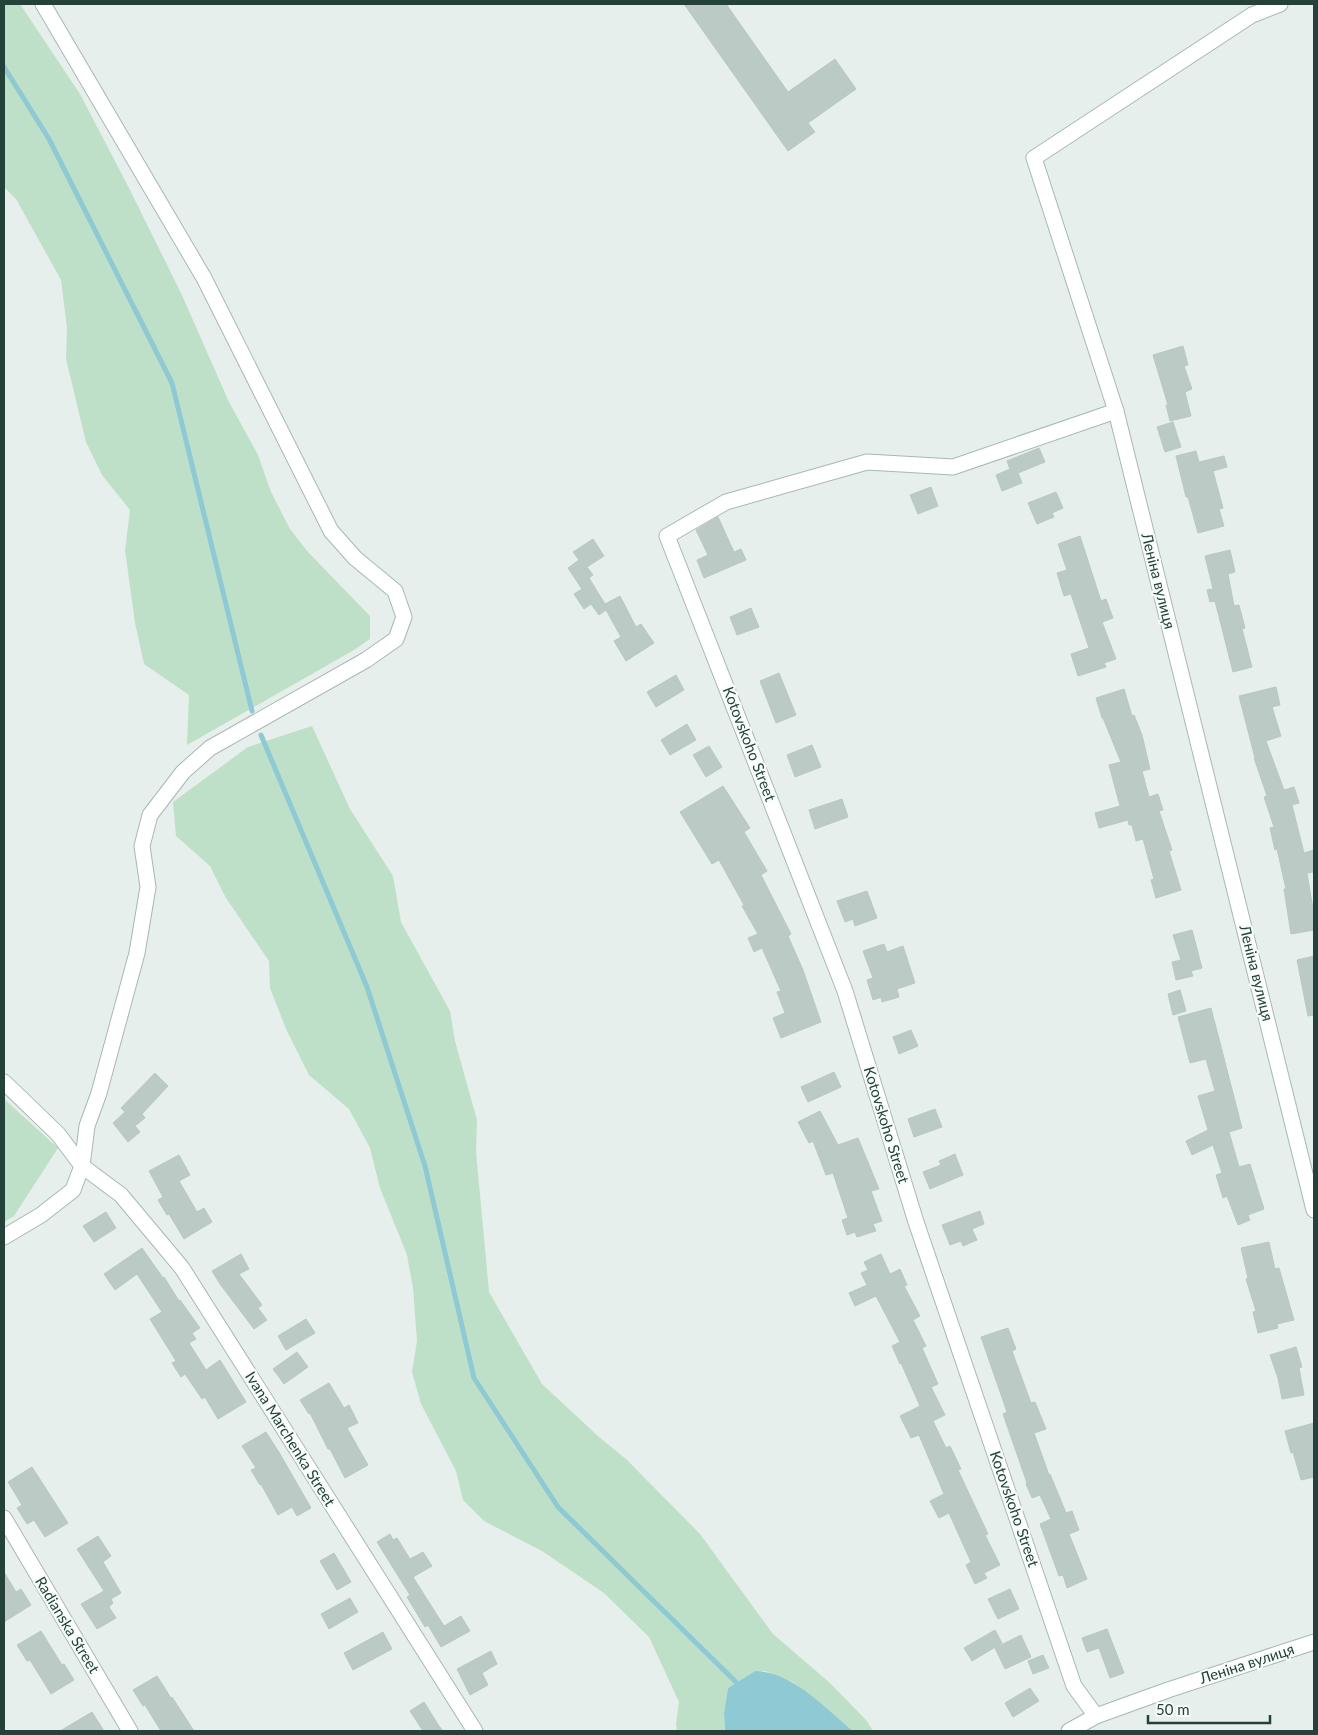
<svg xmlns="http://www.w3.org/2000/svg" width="1318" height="1735" font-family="Lato,sans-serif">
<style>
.green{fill:#bfe0c8}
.water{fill:#8ec9d4}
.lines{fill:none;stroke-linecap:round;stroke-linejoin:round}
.stream{stroke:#8ec9d4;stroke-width:5}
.building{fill:#bbcac4;stroke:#b8c9c2}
.minor-casing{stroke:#a8b8b2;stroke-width:17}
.minor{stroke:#fff;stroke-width:15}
.labels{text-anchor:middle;stroke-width:4.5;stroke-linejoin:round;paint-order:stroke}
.street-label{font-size:15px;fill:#24423a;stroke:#f7fbf9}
</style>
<rect width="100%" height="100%" fill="#e6efeb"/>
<g class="green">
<path d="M4,4H20L80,94L128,186L181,293L229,402L258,455L271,492L290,529L307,551L370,616V639L354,650L187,745L189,695L144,664L135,623L125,550L130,510L102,475L86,442L66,359L67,328L61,280L16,199L4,187Z"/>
<path d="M312,726L350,809L393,876L401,922L450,1011L455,1041L477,1120L476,1152L489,1292L542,1384L599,1437L626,1459L700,1534L773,1634L830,1683L866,1720L873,1731H853L793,1682L765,1671H755L728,1688L724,1713L725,1731H677L676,1724L679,1702L649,1637L604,1593L542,1551L484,1521L463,1500L456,1471L421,1404L412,1372L417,1341L413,1288L407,1255L380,1188L370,1148L349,1109L309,1075L286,1029L270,988L269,961L226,898L210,866L176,836L173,802L248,747Z"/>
<path d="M4,1099L58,1148L14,1216L4,1222Z"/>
</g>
<path class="water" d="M755,1671C792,1671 826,1709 853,1731H725L724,1713L728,1688Z"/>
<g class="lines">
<g class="stream">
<path d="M4,67L49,139L172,383L252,711"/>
<path d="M261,735L367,987L425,1166L474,1378L558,1507L741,1687"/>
</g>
</g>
<g class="building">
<path d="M684,4H726L788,92L835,59L856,89L808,123L815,132L788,151Z"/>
<path d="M1183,346L1188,365L1184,366L1192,389L1185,392L1191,416L1170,421L1166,405H1168L1153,355Z"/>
<path d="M1173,422L1181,447L1165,452L1157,427Z"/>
<path d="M1039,448L1045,462L1018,473L1022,483L1002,491L996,475L1010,469L1007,461Z"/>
<path d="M1196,451L1199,462L1224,456L1227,467L1213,471L1223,508L1219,509L1224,526L1198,533L1188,497H1186L1176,456Z"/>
<path d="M931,487L938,506L918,514L910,495Z"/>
<path d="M1056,492L1063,508L1052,513L1054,517L1037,524L1028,503Z"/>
<path d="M718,517L734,552L741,549L746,560L704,578L697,560L708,555L696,530Z"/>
<path d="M1080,536L1101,601L1106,599L1113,618L1102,622L1116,659L1104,663L1106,667L1078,676L1071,654L1089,648L1071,594L1064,596L1057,573L1067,570L1058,544Z"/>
<path d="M593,539L604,556L587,567L593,575L589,578L605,604L620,596L636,627L641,624L654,643L626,661L614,641L621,637L606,610L599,615L591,604L584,609L574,594L582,589L568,568L579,560L573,552Z"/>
<path d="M1230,550L1235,572L1228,574L1234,606L1239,605L1245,628L1242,629L1252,667L1233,672L1215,601L1210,602L1207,590L1213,589L1205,556Z"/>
<path d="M751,608L759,627L737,635L730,617Z"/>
<path d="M779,673L796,715L776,723L760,681Z"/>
<path d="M676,675L684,690L656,707L647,692Z"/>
<path d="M1276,687L1280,705L1272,707L1281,736L1266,741L1284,790L1294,787L1299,803L1292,805L1304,853L1314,850V867H1312L1313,872L1307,873L1313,909L1314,908V930L1291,934L1284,889H1286L1277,849L1275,850L1270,828L1274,827L1264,797L1267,796L1254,758H1255L1239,696Z"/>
<path d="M1124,689L1132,716L1134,715L1142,735L1150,769L1142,771L1149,797L1158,794L1163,810L1159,811L1172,850L1169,851L1181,890L1156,898L1151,880L1154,879L1143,839L1136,841L1132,825H1129L1128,820L1099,828L1095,813L1120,806L1109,765L1121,762L1103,718H1102L1096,698Z"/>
<path d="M687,724L696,740L670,755L661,740Z"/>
<path d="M812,745L821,767L795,777L787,755Z"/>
<path d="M709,746L722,767L706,777L693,755Z"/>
<path d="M723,786L750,828L744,832L767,871L761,875L791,934L788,936L803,970L821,1022L781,1038L773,1018L785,1013L777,992L781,991L762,948L754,952L748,938L758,934L742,906L744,905L719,860L712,864L680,812Z"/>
<path d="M842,799L848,817L815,829L809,810Z"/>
<path d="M867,891L877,918L855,926L853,919L845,922L837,901Z"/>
<path d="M1192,930L1202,968L1191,971L1193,976L1176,980L1172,962L1181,960L1173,935Z"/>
<path d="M884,944L887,952L903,946L915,983L897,989L899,997L882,1002L881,997L873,1000L867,980L873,978L863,951Z"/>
<path d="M1314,956V1015L1308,1016L1297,960Z"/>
<path d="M1180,990L1186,1011L1173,1015L1168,994Z"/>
<path d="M1211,1008L1242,1128L1229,1132L1239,1167L1250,1164L1264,1209L1248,1215L1250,1220L1238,1225L1227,1196L1223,1198L1216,1175L1222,1173L1213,1145L1192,1155L1186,1141L1208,1130L1198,1096L1215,1091L1206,1059L1190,1063L1178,1017Z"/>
<path d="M911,1030L918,1046L899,1054L893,1037Z"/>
<path d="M834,1072L841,1087L808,1102L801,1087Z"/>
<path d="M155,1073L168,1086L142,1114L145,1118L135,1126L140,1132L128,1142L113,1123L125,1112L121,1108Z"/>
<path d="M935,1109L942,1127L914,1137L908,1119Z"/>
<path d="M820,1111L838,1145L858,1138L879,1189L871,1191L882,1221L873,1224L876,1231L857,1237L855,1232L847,1235L842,1220L848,1218L833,1173L826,1175L813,1141L809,1143L798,1122Z"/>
<path d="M955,1154L963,1175L930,1189L923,1172L941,1165L939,1161Z"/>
<path d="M179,1155L190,1175L179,1181L197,1212L204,1208L212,1222L184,1239L169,1214L167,1215L158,1200L163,1197L149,1171Z"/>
<path d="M980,1211L984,1224L972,1229L977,1240L963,1246L961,1241L950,1245L942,1225Z"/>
<path d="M106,1212L116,1228L94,1242L83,1226Z"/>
<path d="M1269,1242L1275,1269L1279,1268L1294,1320L1277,1324L1278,1328L1258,1333L1253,1312L1256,1311L1246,1279L1248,1278L1241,1248Z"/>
<path d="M142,1248L163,1278L164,1277L179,1301L180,1300L200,1328L192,1333L196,1339L189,1343L206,1370L220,1360L246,1402L218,1419L205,1397L202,1399L185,1374L181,1377L172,1363L176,1361L150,1319L162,1312L137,1274L115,1290L104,1274Z"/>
<path d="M241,1254L249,1269L239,1274L262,1305L258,1308L267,1320L254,1329L220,1284L212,1271Z"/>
<path d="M881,1254L890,1274L900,1269L907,1285L904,1286L920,1316L913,1320L926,1346L922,1348L938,1384L931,1387L945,1415L933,1421L946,1448L950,1446L961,1469L958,1470L988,1534L985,1535L1000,1565L984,1573L987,1578L975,1584L966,1565L971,1562L949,1513L939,1518L930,1501L944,1494L919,1435L911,1438L900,1416L920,1406L901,1363L900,1364L892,1346L900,1342L876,1296L855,1306L849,1293L867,1285L861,1273L868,1270L864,1262Z"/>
<path d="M306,1319L315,1333L286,1350L278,1336Z"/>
<path d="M1008,1328L1016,1349L1012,1351L1031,1403L1035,1402L1046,1429L1034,1433L1049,1475L1050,1474L1066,1513L1072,1511L1079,1530L1069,1534L1087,1579L1067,1588L1063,1575L1059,1576L1040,1524L1051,1519L1040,1495L1032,1498L1026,1484L1027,1483L1003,1414L1007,1412L981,1337Z"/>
<path d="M1296,1347L1302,1367L1299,1368L1304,1395L1282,1399L1278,1378L1270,1355Z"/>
<path d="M297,1352L308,1367L284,1384L273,1369Z"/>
<path d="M329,1383L344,1408L349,1405L358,1423L347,1428L368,1465L345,1478L330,1449H328L310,1413L309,1414L300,1400Z"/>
<path d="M1314,1423V1477L1301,1480L1293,1452L1291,1453L1285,1431Z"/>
<path d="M266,1432L280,1454L311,1508L297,1516L292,1507L278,1515L261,1484L260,1485L251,1470L256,1468L242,1446Z"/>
<path d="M32,1467L68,1523L45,1537L34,1520L27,1524L17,1508L22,1505L8,1482Z"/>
<path d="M390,1534L393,1540L397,1538L410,1559L423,1552L432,1566L413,1577L444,1626L461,1616L470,1631L441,1647L428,1625L425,1627L407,1597L410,1595L377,1542Z"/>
<path d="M98,1536L111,1556L103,1562L121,1593L111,1599L113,1603L109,1607L116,1618L97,1629L81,1604L104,1591L77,1549Z"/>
<path d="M334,1553L351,1582L337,1590L320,1561Z"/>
<path d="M4,1572L16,1592L21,1589L31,1605L4,1622Z"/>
<path d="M1010,1589L1019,1609L998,1619L988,1599Z"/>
<path d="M350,1598L358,1612L329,1629L321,1614Z"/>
<path d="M1107,1629L1124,1673L1110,1678L1099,1648L1087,1652L1082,1638Z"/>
<path d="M995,1630L1002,1643L972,1661L964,1648Z"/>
<path d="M41,1631L62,1665L64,1664L74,1680L51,1694L30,1660L27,1661L17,1645Z"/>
<path d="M383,1632L392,1649L353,1670L344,1653Z"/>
<path d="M1021,1635L1031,1657L1005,1669L995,1648Z"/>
<path d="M491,1651L497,1664L482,1673L488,1685L470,1695L457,1669Z"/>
<path d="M1043,1655L1049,1668L1033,1674L1028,1661Z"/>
<path d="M157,1676L171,1698L172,1697L194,1731H161L145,1705L143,1706L133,1690Z"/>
<path d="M1030,1688L1039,1701L1013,1717L1005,1703Z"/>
<path d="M424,1702L439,1726L443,1731H423L410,1711Z"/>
<path d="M92,1712L104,1731H60Z"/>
</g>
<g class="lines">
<defs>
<g id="minor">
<path d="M1280,4L1252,15L1034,158L1116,411L1314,1210"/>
<path d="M4,1082L58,1134L82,1166L121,1195L182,1268L475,1731"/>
<path d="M4,1237L41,1215L73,1190L82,1166L87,1126L99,1093L137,953L148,887L142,846L150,815L183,772L210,748L366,660L396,639L404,617L395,591L355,558L331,531L204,278L43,4"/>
<path d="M4,1518L130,1731"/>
<path d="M1096,1716L1074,1686L916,1222L845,991L667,536L726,502L867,462L953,467L1116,411"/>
<path d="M1069,1731L1096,1716L1168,1690L1314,1642"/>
</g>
</defs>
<use href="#minor" class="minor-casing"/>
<use href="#minor" class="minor"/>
</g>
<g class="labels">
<g class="street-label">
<text transform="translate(1158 581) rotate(76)" y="5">Леніна вулиця</text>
<text transform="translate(749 744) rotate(69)" y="5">Kotovskoho Street</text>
<text transform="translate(1256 973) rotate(76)" y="5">Леніна вулиця</text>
<text transform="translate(886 1125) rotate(73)" y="5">Kotovskoho Street</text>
<text transform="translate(290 1439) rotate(58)" y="5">Ivana Marchenka Street</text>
<text transform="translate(1014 1509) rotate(71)" y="5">Kotovskoho Street</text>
<text transform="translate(67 1625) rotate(59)" y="5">Radianska Street</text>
<text transform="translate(1247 1664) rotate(-18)" y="5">Леніна вулиця</text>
</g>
</g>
<rect width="1318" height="1735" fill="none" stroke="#24423a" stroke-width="10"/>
<path d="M1148 1715v8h122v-8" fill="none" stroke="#24423a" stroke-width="2.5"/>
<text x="1156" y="1715" font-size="15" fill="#24423a" stroke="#f7fbf9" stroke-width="4" paint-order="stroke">50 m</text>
</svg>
